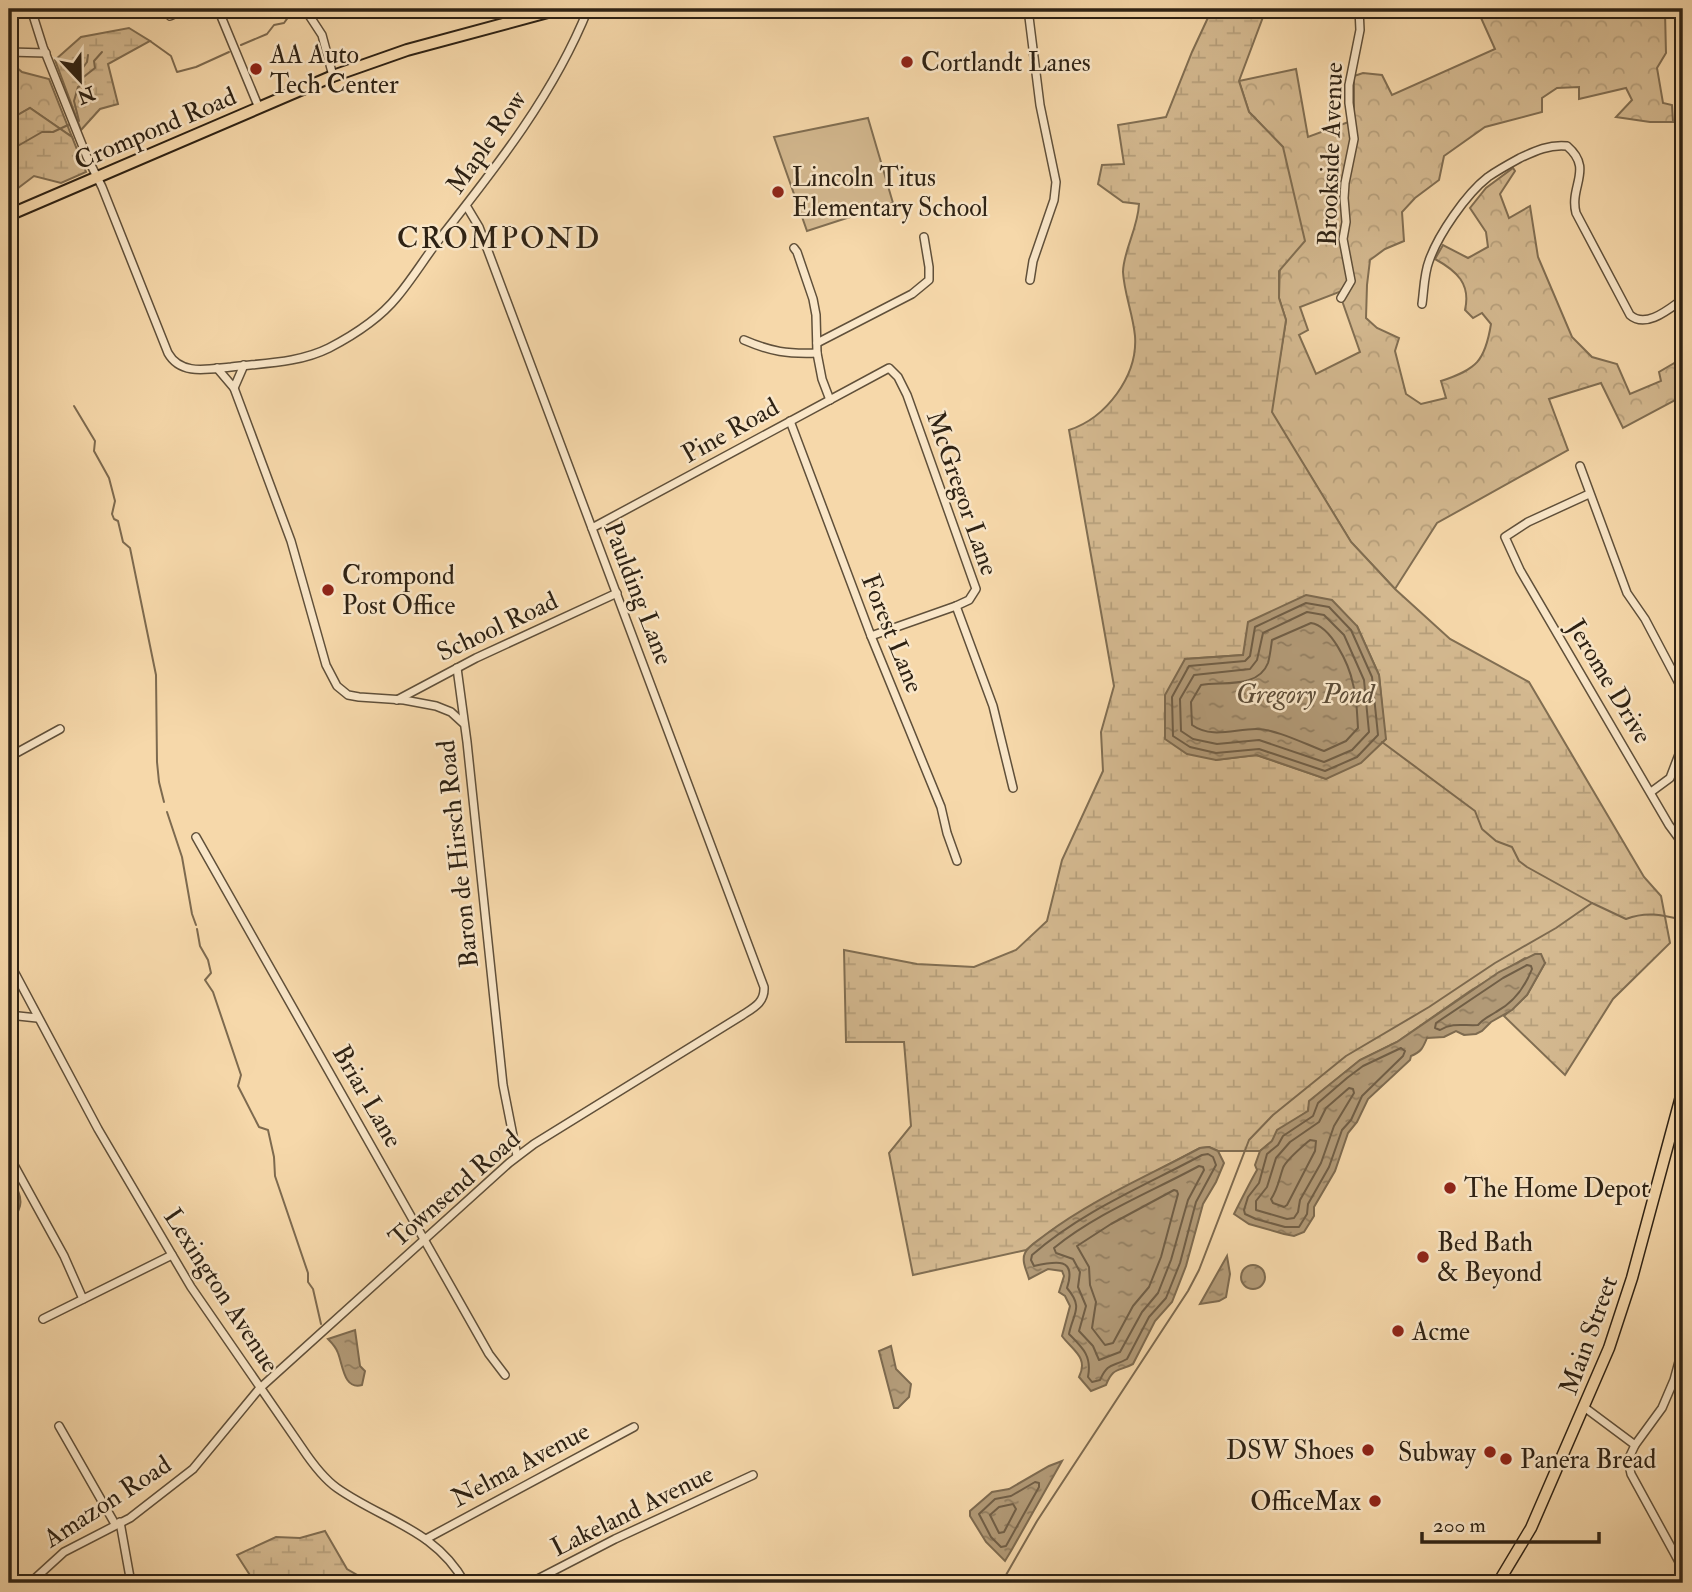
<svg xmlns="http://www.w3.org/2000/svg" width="1692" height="1592" font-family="'IM FELL Double Pica',serif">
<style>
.grass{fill:#d4b990;stroke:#816e52;stroke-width:2}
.forest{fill:url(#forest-crowns);stroke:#816e52;stroke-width:2;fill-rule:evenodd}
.wetland{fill:url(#wetland-marsh);stroke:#816e52;stroke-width:2;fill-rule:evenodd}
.water{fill:url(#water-ripples);stroke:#7d6a4f;stroke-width:2}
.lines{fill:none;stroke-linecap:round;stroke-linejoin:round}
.shore{stroke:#705e46;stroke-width:2}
.stream{stroke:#7d6a4f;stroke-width:2}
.minor-casing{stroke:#60503a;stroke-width:10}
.major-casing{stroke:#2e2214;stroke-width:13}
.highway-casing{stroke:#2e2214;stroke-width:14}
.minor{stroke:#f9e6c8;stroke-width:7}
.major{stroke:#f6d8aa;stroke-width:10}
.highway{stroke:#f6d8aa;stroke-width:10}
.poi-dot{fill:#8f2418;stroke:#f9e6c8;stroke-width:2.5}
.labels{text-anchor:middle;stroke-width:5;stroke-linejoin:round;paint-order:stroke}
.poi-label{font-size:26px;fill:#2e2214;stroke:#f9e6c8;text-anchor:start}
.street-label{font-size:26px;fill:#2e2214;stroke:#f9e6c8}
.water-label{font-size:28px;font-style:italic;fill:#5c4c37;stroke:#f9e6c8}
.quarter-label{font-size:30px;letter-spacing:2px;fill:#2e2214;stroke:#f9e6c8}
</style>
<defs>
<pattern id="forest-crowns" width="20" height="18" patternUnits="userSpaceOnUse" patternTransform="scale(1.75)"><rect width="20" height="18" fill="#d4b990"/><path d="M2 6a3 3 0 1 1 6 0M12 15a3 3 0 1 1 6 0" fill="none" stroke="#b69f7b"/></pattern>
<pattern id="wetland-marsh" width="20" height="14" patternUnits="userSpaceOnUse" patternTransform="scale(1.75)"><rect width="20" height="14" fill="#d4b990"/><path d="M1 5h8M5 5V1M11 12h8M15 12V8" fill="none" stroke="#b69f7b"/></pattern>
<pattern id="water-ripples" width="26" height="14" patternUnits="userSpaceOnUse" patternTransform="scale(1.75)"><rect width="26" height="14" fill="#b29a77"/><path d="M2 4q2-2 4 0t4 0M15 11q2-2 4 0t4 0" fill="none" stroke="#917d60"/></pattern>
</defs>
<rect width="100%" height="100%" fill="#f6d8aa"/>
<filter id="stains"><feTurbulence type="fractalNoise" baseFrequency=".00286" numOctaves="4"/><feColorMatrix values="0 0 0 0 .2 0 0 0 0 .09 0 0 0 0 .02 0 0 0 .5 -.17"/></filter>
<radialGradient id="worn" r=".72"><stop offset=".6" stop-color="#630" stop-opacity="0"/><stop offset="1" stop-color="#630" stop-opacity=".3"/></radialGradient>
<path class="grass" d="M868,118L893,203L807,231L774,137Z"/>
<g class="forest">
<path d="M1477,9H1668L1665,12L1666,53L1657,68L1663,103L1672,105L1673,122H1650L1616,117L1632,100L1626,88L1579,99V87L1557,88L1542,98V112L1485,127L1444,156L1439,180L1415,198L1402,212L1404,241L1385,249L1370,260L1367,285L1366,318L1377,328L1399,338L1395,351L1406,394L1421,404L1446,398L1441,381C1477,369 1485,361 1491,324L1482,313L1473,318L1465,310C1471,284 1457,271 1435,259L1443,245L1468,258L1488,247L1486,232L1470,208L1486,188L1513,168L1515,171L1500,194L1509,218L1530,206L1538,257L1572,337L1592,357L1617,364L1630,394L1661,381L1659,372L1683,358V396L1623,428L1601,383L1549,399L1568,450L1437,523L1395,589L1351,542L1271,412L1286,320L1279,298L1283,147L1249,112L1239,81L1296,69L1308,137L1354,120V76L1363,73L1382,75L1392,95L1495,49ZM1339,292L1360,352L1316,374L1299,335L1308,330L1300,307Z"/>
<path d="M9,61L22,72L49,79L72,137L30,108L9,120Z"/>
</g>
<g class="wetland">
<path d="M1212,9H1266L1239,81L1249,112L1283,147L1305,241L1279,271V298L1286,320L1272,412L1351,542L1395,589L1450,639L1529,682L1644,877L1661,896L1670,943L1613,999L1565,1075L1504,1016L1527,995L1545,963L1525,958L1470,991L1397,1042L1360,1060L1310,1101L1308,1111L1283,1128L1272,1141L1260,1151H1218L1209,1147L1200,1148L1099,1201L1052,1230L1026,1250L913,1275L889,1153L911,1126L904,1042H846L844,950L917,964L974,967L1016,950L1047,921L1062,860L1103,771L1101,732L1114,686L1069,430C1106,418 1138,376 1135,336C1133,314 1124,293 1123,272C1123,252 1138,228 1139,204L1123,202L1098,184L1102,165L1124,164L1118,125L1166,117L1192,52ZM1357,626L1379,675L1385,739L1326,779L1256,755L1216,760L1185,659L1243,655Z"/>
<path d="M129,28L150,41L108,64L118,104L100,109L81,130L55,60L81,37Z"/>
<path d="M30,108L72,137L86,172L61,183L34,176L9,195V120Z"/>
<path d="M325,1531L347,1569L371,1583H255L237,1555L276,1537L300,1538Z"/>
</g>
<g class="water">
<path d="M1306,595L1332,600L1357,626L1379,675L1386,739L1361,763L1326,779L1257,755L1216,760L1187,754L1165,739V695L1185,659L1243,655L1248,622Z"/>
<path d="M1535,954H1541L1545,963L1527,995L1512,1010L1491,1022L1482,1031L1476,1034L1464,1035L1456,1031L1444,1037L1427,1038C1423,1048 1421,1052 1411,1056L1410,1060L1368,1099L1357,1122L1348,1133L1335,1171L1314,1207V1216L1304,1232L1294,1236L1284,1234L1249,1224L1234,1214C1242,1198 1249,1184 1257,1170L1255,1165L1260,1151L1272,1141L1277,1130L1308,1111L1309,1101L1360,1060L1397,1042L1499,972Z"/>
<path d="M1209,1147L1218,1151L1224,1163L1216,1182L1203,1204L1186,1266L1172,1302L1155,1321L1133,1364C1118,1372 1113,1367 1106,1385L1091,1391L1079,1377C1089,1357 1072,1350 1062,1336L1070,1306L1065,1296L1059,1292L1064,1276L1062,1271L1048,1269L1029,1279C1027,1271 1021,1261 1025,1253C1028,1246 1039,1240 1045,1235C1093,1199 1148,1176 1200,1148Z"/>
<path d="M9,1172C15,1185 27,1201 16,1214L9,1210Z"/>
<path d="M1227,1256L1230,1274L1226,1297L1219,1301L1200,1304Z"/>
<circle cx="1253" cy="1277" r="12"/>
<path d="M355,1330L360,1366L365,1371L362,1385C344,1390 343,1366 338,1353C336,1347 332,1343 328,1339Z"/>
<path d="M891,1346L896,1369L911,1384L909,1397L898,1408H894L879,1351Z"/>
<path d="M1062,1461L1011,1551L1005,1561L986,1542L970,1516V1511L992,1492L1009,1489L1049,1466Z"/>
</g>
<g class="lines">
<g class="shore">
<path d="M1306,603L1329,607L1351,630L1372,677L1378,735L1357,757L1325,771L1259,749L1216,753L1190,747L1173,736L1172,697L1189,666L1245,661L1250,656L1255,627Z"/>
<path d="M1307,612L1324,615L1344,635L1364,680L1369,732L1352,750L1324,762L1259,740L1217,744L1193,739L1181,731L1180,699L1194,675L1250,669L1257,660L1263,633Z"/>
<path d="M1311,623C1331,626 1349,664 1353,684C1357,698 1357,714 1358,728L1346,741L1324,751C1305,744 1276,729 1256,729C1234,729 1212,739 1192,725L1191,702L1201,685C1222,681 1258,689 1268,663C1270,656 1271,647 1272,640Z"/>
<path d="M1527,965L1531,966L1532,969C1525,987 1513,1003 1496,1012C1488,1017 1484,1018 1478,1025C1464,1026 1453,1022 1440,1030L1435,1028L1436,1023L1503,978Z"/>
<path d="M1401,1048L1405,1051L1403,1056L1362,1096L1351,1120L1342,1130L1329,1167L1308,1204L1307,1214L1299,1227H1285L1256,1219L1245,1214L1244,1210L1248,1197L1259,1183L1267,1154L1278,1145L1283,1136L1313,1116L1318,1103L1347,1078L1363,1066Z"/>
<path d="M1349,1088L1353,1089L1354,1093L1334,1126L1321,1163L1300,1200L1298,1212L1294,1218L1287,1219L1256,1210V1201L1267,1187L1276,1158L1290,1142L1319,1122L1326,1108Z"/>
<path d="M1310,1140L1316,1141L1315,1151L1287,1205L1284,1207L1273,1203L1271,1199C1278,1189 1279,1179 1283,1168C1286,1160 1303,1146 1310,1140Z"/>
<path d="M1208,1154L1213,1157L1216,1165L1196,1202L1180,1263L1166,1298L1149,1317L1127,1359C1113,1367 1108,1362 1100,1380L1092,1382L1088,1377C1092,1356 1083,1348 1069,1334C1073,1313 1084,1308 1067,1288C1077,1257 1056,1261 1034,1266L1031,1260L1032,1255C1082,1211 1144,1186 1202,1155Z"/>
<path d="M1199,1166L1203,1167L1204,1170L1188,1200L1171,1260L1158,1293L1142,1312L1120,1352L1099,1360L1093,1346L1079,1331L1086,1306L1078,1287L1080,1272L1073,1259L1056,1253L1054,1248C1097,1213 1151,1192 1199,1166Z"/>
<path d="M1174,1190L1177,1191L1178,1194L1161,1257L1149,1287L1133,1306L1113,1343L1105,1345L1092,1328L1096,1302L1090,1285L1089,1267L1077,1246L1111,1224Z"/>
<path d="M1035,1482L1039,1483V1487L1006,1546L1001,1547L991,1537L979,1514L995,1499L1011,1496Z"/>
<path d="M1013,1504L1016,1509L1004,1532L999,1533L990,1515L999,1507Z"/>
</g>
<g class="stream">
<path d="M150,41L171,56L177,72L196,67L229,52"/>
<path d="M241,45L267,34L274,25L284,23L294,9"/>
<path d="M81,79L95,68L94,61L102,52"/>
<path d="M79,121L74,101L78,87L83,85L79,73L87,62L88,55"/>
<path d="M9,151L42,132H53L68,125"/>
<path d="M74,406L95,441L94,451L109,478L115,501L112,514L114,519L118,521L123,542L130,548L156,675L157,762L159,782L164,802"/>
<path d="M1382,742L1475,811L1482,829L1496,841L1512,847L1519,861L1527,867L1592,903L1626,919C1647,911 1662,915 1683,920"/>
<path d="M167,812L182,857L192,914L196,925"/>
<path d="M197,929L200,946L208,960L211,973L205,980L213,992L241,1075L238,1086L259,1127L268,1130L274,1157L275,1176L308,1273V1282L313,1289L321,1324"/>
<path d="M1004,1583L1006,1575L1037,1521L1188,1291L1199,1270L1249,1140L1273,1115L1346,1056L1429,1007L1495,963L1556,928L1592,903"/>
</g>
<defs>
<g id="minor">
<path d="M31,9L43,47L87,157L102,187L168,353C181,376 208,369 231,367C264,363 299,363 329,348C354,335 380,318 397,297C413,278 426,256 441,237C497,166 554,94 588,9"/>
<path d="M218,9L259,108"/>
<path d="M305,9L322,35L333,76"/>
<path d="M1028,9L1040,105L1056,182L1054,200L1033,261L1030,280"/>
<path d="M170,16L186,9"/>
<path d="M9,52L46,53"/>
<path d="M794,248L797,252L813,299L816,315L817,353L822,379L830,400"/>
<path d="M1341,298L1351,281L1343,239L1346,222L1344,198L1345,183L1354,139L1349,103V85L1360,30L1359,9"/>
<path d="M1422,304C1424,290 1424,274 1429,261C1438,235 1466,194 1488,177C1498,170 1509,164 1520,158C1535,151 1550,144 1567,146C1594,169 1569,186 1576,213L1630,315C1646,329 1669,309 1683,299"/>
<path d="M744,340C772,352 787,354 817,353"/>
<path d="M817,343L912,294L929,280V267L924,237"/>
<path d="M217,368L234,388L291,541L326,665L337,686L348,695L359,697L404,700L436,706L451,712L463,723"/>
<path d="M234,388L244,365"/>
<path d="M790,421L871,636L941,807L947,833L957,861"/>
<path d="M1580,466L1627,593L1645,619L1683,691"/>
<path d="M1589,494L1528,522L1505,537L1520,570L1669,825L1683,844"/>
<path d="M592,528L889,368L898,377L907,395L976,589L969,600L956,606L871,636"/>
<path d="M956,606L993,706L1013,788"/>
<path d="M457,668L467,742L503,1085L517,1156"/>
<path d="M397,700L476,658L617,593"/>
<path d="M9,757L60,729"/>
<path d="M1651,792L1670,778L1683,744"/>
<path d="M196,837L489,1354L505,1375"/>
<path d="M9,962L98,1129L191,1287L302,1448C312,1463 323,1478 337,1488C384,1521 435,1529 465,1583"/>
<path d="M9,1015L37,1018"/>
<path d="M9,1156L64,1256L83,1299"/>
<path d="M43,1319L172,1255"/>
<path d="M1683,1347L1674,1380L1662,1408L1635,1445L1628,1460L1631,1474L1683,1569"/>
<path d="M1584,1407L1635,1445"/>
<path d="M59,1426L115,1524"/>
<path d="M120,1522L131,1583"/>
<path d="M426,1539L634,1427"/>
<path d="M30,1583L64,1552L130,1518L193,1469L259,1389L509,1163L534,1144L741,1016C753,1008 765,1003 764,987L479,227L467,207"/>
<path d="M530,1583L615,1539L753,1475"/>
</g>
<path id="major" d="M1498,1583L1531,1528L1609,1348L1632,1278L1683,1089"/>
<path id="highway" d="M9,215L333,76L407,50L559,9"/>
</defs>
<use href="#minor" class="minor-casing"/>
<use href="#major" class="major-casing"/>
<use href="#highway" class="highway-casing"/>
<use href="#minor" class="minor"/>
<use href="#major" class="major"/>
<use href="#highway" class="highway"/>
</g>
<g class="poi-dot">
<circle cx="907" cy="62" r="7"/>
<circle cx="256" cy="69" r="7"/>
<circle cx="778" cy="192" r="7"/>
<circle cx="328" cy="590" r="7"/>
<circle cx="1450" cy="1188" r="7"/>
<circle cx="1423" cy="1257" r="7"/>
<circle cx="1398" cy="1331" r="7"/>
<circle cx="1368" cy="1450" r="7"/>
<circle cx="1490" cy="1452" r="7"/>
<circle cx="1506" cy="1459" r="7"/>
<circle cx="1375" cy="1501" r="7"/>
</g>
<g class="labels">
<g class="poi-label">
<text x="270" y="63">AA Auto<tspan x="270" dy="30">Tech Center</tspan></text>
<text x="921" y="71">Cortlandt Lanes</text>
<text x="792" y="186">Lincoln Titus<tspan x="792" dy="30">Elementary School</tspan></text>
<text x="342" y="584">Crompond<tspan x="342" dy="30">Post Office</tspan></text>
<text x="1464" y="1197">The Home Depot</text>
<text x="1437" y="1251">Bed Bath<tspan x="1437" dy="30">&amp; Beyond</tspan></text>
<text x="1412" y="1340">Acme</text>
<text x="1354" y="1459" text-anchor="end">DSW Shoes</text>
<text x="1476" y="1461" text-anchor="end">Subway</text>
<text x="1520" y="1468">Panera Bread</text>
<text x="1361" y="1510" text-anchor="end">OfficeMax</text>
</g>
<g class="street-label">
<text transform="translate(155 128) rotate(-23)" y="9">Crompond Road</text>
<text transform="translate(486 142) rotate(-55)" y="9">Maple Row</text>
<text transform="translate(1330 154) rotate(-88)" y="9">Brookside Avenue</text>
<text transform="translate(730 430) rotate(-29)" y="9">Pine Road</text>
<text transform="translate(963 493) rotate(71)" y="9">McGregor Lane</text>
<text transform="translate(639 593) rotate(69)" y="9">Paulding Lane</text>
<text transform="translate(497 626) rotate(-25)" y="9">School Road</text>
<text transform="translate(893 633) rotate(68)" y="9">Forest Lane</text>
<text transform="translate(1610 681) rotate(59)" y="9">Jerome Drive</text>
<text transform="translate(457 854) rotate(-96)" y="9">Baron de Hirsch Road</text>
<text transform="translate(368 1096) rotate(60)" y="9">Briar Lane</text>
<text transform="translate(454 1188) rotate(-41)" y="9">Townsend Road</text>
<text transform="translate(222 1290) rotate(57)" y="9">Lexington Avenue</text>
<text transform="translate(1588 1335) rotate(-70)" y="9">Main Street</text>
<text transform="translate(520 1464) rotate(-28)" y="9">Nelma Avenue</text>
<text transform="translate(107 1501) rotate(-33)" y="9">Amazon Road</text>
<text transform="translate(632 1510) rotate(-26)" y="9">Lakeland Avenue</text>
</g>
<g class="water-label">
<text x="1305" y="703">Gregory Pond</text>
</g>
<g class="quarter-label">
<text x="499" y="248">CROMPOND</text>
</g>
</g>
<rect width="1692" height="1592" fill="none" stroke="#f6d8aa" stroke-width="35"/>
<rect x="10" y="10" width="1671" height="1571" fill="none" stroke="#2e2214" stroke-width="3.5"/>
<rect x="18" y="18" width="1657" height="1557" fill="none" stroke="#2e2214" stroke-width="2"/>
<g transform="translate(80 80) rotate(158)" stroke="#f9e6c8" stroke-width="5" paint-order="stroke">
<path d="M0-5L12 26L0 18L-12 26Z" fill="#2e2214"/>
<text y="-10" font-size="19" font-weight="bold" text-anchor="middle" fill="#2e2214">N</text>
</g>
<path d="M1422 1532v10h177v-10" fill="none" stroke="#2e2214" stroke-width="3.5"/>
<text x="1433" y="1532" font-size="21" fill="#2e2214" stroke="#f9e6c8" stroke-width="5" paint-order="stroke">200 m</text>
<rect width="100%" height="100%" filter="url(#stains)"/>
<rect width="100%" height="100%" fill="url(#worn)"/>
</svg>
